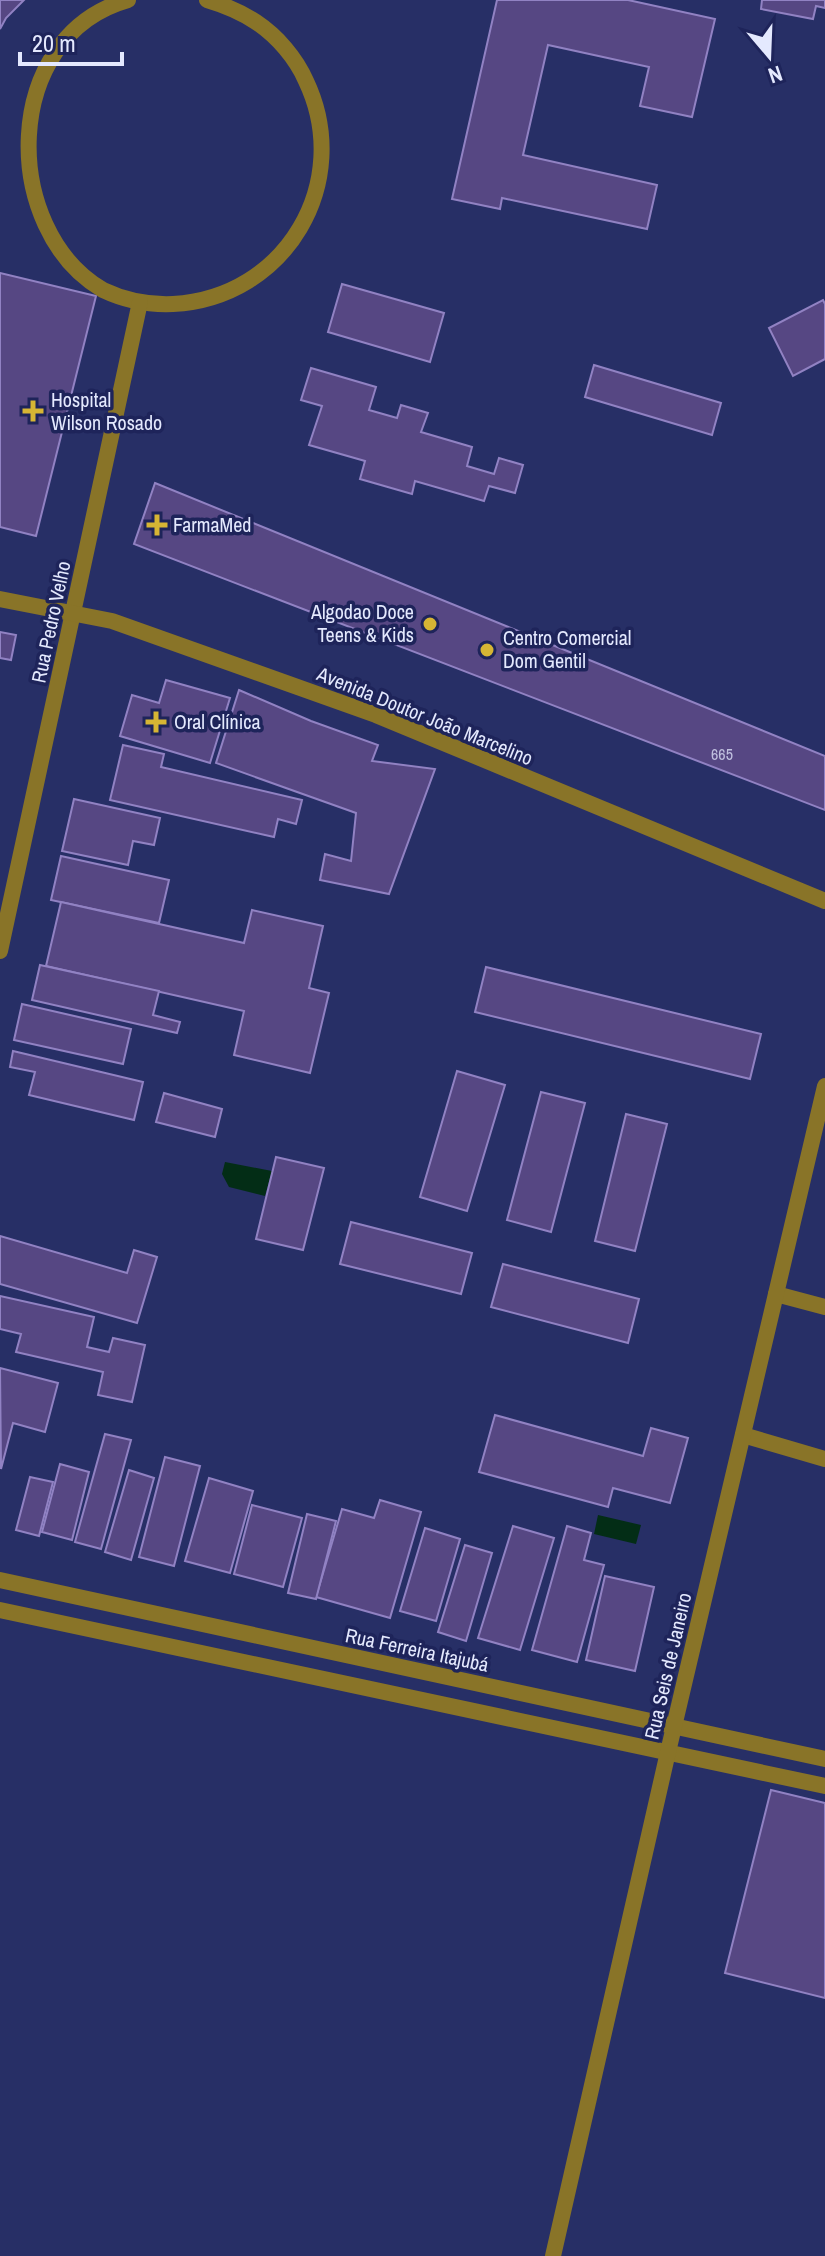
<svg xmlns="http://www.w3.org/2000/svg" width="825" height="2256" font-family="'Archivo Narrow',sans-serif">
<style>
.water{fill:#032d16}
.building{fill:#564783;stroke:#9182c3;stroke-width:2}
.lines{fill:none;stroke-linecap:round;stroke-linejoin:round}
.service{stroke:#897428;stroke-width:16}
.minor{stroke:#897428;stroke-width:16}
.tertiary{stroke:#897428;stroke-width:16}
.poi-dot{fill:#d6b534;stroke:#1e245a;stroke-width:3}
.labels{text-anchor:middle;stroke-width:7;stroke-linejoin:round;paint-order:stroke}
.number-label{font-size:16px;fill:#c0c0df}
.poi-label{font-size:20px;fill:#e4e9fe;stroke:#1e245a;text-anchor:start}
.street-label{font-size:20px;fill:#e4e9fe;stroke:#1e245a}
</style>
<rect width="100%" height="100%" fill="#272f66"/>
<g class="water">
<path d="M225,1162L272,1171L265,1196L229,1187L222,1174Z"/>
<path d="M598,1515L641,1525L636,1544L594,1534Z"/>
</g>
<g class="building">
<path d="M0,0H24L6,18L0,29Z"/>
<path d="M497,0H628L715,19L692,117L640,106L649,67L548,45L523,155L657,185L647,229L502,198L500,209L452,199Z"/>
<path d="M762,0H825V8L816,6L813,19L761,9Z"/>
<path d="M0,273L96,296L36,536L0,527Z"/>
<path d="M342,284L444,313L430,362L328,332Z"/>
<path d="M823,300L825,304V359L793,376L769,328Z"/>
<path d="M594,365L721,403L712,435L585,397Z"/>
<path d="M311,368L376,387L369,410L397,418L401,405L428,413L421,432L472,447L467,466L494,474L499,458L523,465L515,493L489,486L484,501L415,481L412,494L360,479L365,461L309,445L322,406L301,400Z"/>
<path d="M155,483L825,756V810L134,544Z"/>
<path d="M0,632L16,635L11,660L0,658Z"/>
<path d="M166,680L230,698L210,763L120,736L132,695L159,703Z"/>
<path d="M239,690L311,721L378,745L372,761L435,769L389,894L320,880L325,854L351,861L356,813L216,763Z"/>
<path d="M123,745L164,754L161,767L302,800L296,824L278,819L274,837L110,800Z"/>
<path d="M74,799L160,818L154,845L133,841L128,865L62,851Z"/>
<path d="M61,856L169,880L159,923L51,900Z"/>
<path d="M61,902L244,943L252,910L323,926L309,988L329,993L310,1073L234,1055L244,1011L46,966Z"/>
<path d="M40,965L159,991L153,1015L180,1022L177,1033L32,1000Z"/>
<path d="M486,967L761,1034L750,1079L475,1012Z"/>
<path d="M22,1004L131,1029L123,1064L14,1040Z"/>
<path d="M13,1051L143,1082L134,1120L29,1095L35,1072L10,1067Z"/>
<path d="M457,1071L505,1085L467,1211L420,1197Z"/>
<path d="M541,1092L585,1103L551,1232L507,1220Z"/>
<path d="M164,1093L222,1109L215,1137L156,1122Z"/>
<path d="M626,1114L667,1124L635,1251L595,1241Z"/>
<path d="M276,1157L324,1168L303,1250L256,1239Z"/>
<path d="M351,1222L472,1253L461,1294L340,1264Z"/>
<path d="M0,1236L127,1273L134,1250L157,1257L137,1323L0,1284Z"/>
<path d="M503,1264L639,1299L628,1343L491,1307Z"/>
<path d="M0,1296L94,1317L87,1347L109,1352L113,1338L145,1345L132,1402L98,1395L103,1372L16,1352L21,1334L0,1329Z"/>
<path d="M0,1368L58,1383L45,1432L13,1423L1,1469Z"/>
<path d="M495,1415L643,1456L651,1428L688,1438L670,1503L613,1488L608,1507L479,1472Z"/>
<path d="M105,1434L131,1440L101,1549L75,1542Z"/>
<path d="M165,1457L200,1466L174,1566L139,1557Z"/>
<path d="M60,1464L89,1472L72,1540L42,1532Z"/>
<path d="M129,1470L154,1478L131,1560L105,1552Z"/>
<path d="M30,1477L53,1482L39,1536L16,1530Z"/>
<path d="M209,1478L253,1491L230,1573L185,1561Z"/>
<path d="M380,1500L421,1512L390,1618L316,1597L342,1509L374,1518Z"/>
<path d="M252,1505L302,1518L283,1587L234,1574Z"/>
<path d="M307,1514L336,1521L316,1599L288,1593Z"/>
<path d="M513,1526L554,1538L520,1650L478,1638Z"/>
<path d="M567,1526L591,1533L584,1560L604,1565L577,1662L532,1650Z"/>
<path d="M425,1528L460,1539L436,1621L400,1611Z"/>
<path d="M465,1545L492,1553L466,1641L438,1632Z"/>
<path d="M605,1576L654,1587L635,1671L586,1660Z"/>
<path d="M771,1790L825,1803V1998L725,1973Z"/>
</g>
<g class="lines">
<g class="service">
<path d="M776,1294L825,1307"/>
<path d="M743,1435L825,1459"/>
</g>
<g class="minor">
<path d="M128,0C0,36 0,230 103,290C124,300 149,305 173,304C286,298 354,182 306,81C296,58 277,36 256,22C241,12 224,5 207,0"/>
<path d="M0,951L140,302"/>
<path d="M0,1580L825,1759"/>
<path d="M0,1610L825,1786"/>
<path d="M553,2256L668,1752L825,1086"/>
</g>
<path class="tertiary" d="M0,599L112,621L376,715L825,901"/>
</g>
<g class="poi-dot">
<path d="M29 399h8v8h8v8h-8v8h-8v-8h-8v-8h8z"/>
<path d="M153 513h8v8h8v8h-8v8h-8v-8h-8v-8h8z"/>
<circle cx="430" cy="624" r="8"/>
<circle cx="487" cy="650" r="8"/>
<path d="M152 710h8v8h8v8h-8v8h-8v-8h-8v-8h8z"/>
</g>
<g class="labels">
<g class="number-label">
<text x="722" y="760">665</text>
</g>
<g class="poi-label">
<text x="51" y="407">Hospital<tspan x="51" dy="23">Wilson Rosado</tspan></text>
<text x="173" y="532">FarmaMed</text>
<text x="414" y="619" text-anchor="end">Algodao Doce<tspan x="414" dy="23">Teens &amp; Kids</tspan></text>
<text x="503" y="645">Centro Comercial<tspan x="503" dy="23">Dom Gentil</tspan></text>
<text x="174" y="729">Oral Clínica</text>
</g>
<g class="street-label">
<text transform="translate(51 622) rotate(-78)" y="7">Rua Pedro Velho</text>
<text transform="translate(425 716) rotate(22)" y="7">Avenida Doutor João Marcelino</text>
<text transform="translate(417 1650) rotate(12)" y="7">Rua Ferreira Itajubá</text>
<text transform="translate(668 1666) rotate(-77)" y="7">Rua Seis de Janeiro</text>
</g>
</g>
<g transform="translate(769 56) rotate(161)" stroke="#1e245a" stroke-width="6" paint-order="stroke">
<path d="M0-6L14 30L0 20L-14 30Z" fill="#e4e9fe"/>
<text y="-12" font-size="22" font-weight="bold" text-anchor="middle" fill="#e4e9fe">N</text>
</g>
<path d="M20 52v12h102v-12" fill="none" stroke="#e4e9fe" stroke-width="4"/>
<text x="32" y="52" font-size="24" fill="#e4e9fe" stroke="#1e245a" stroke-width="6" paint-order="stroke">20 m</text>
</svg>
